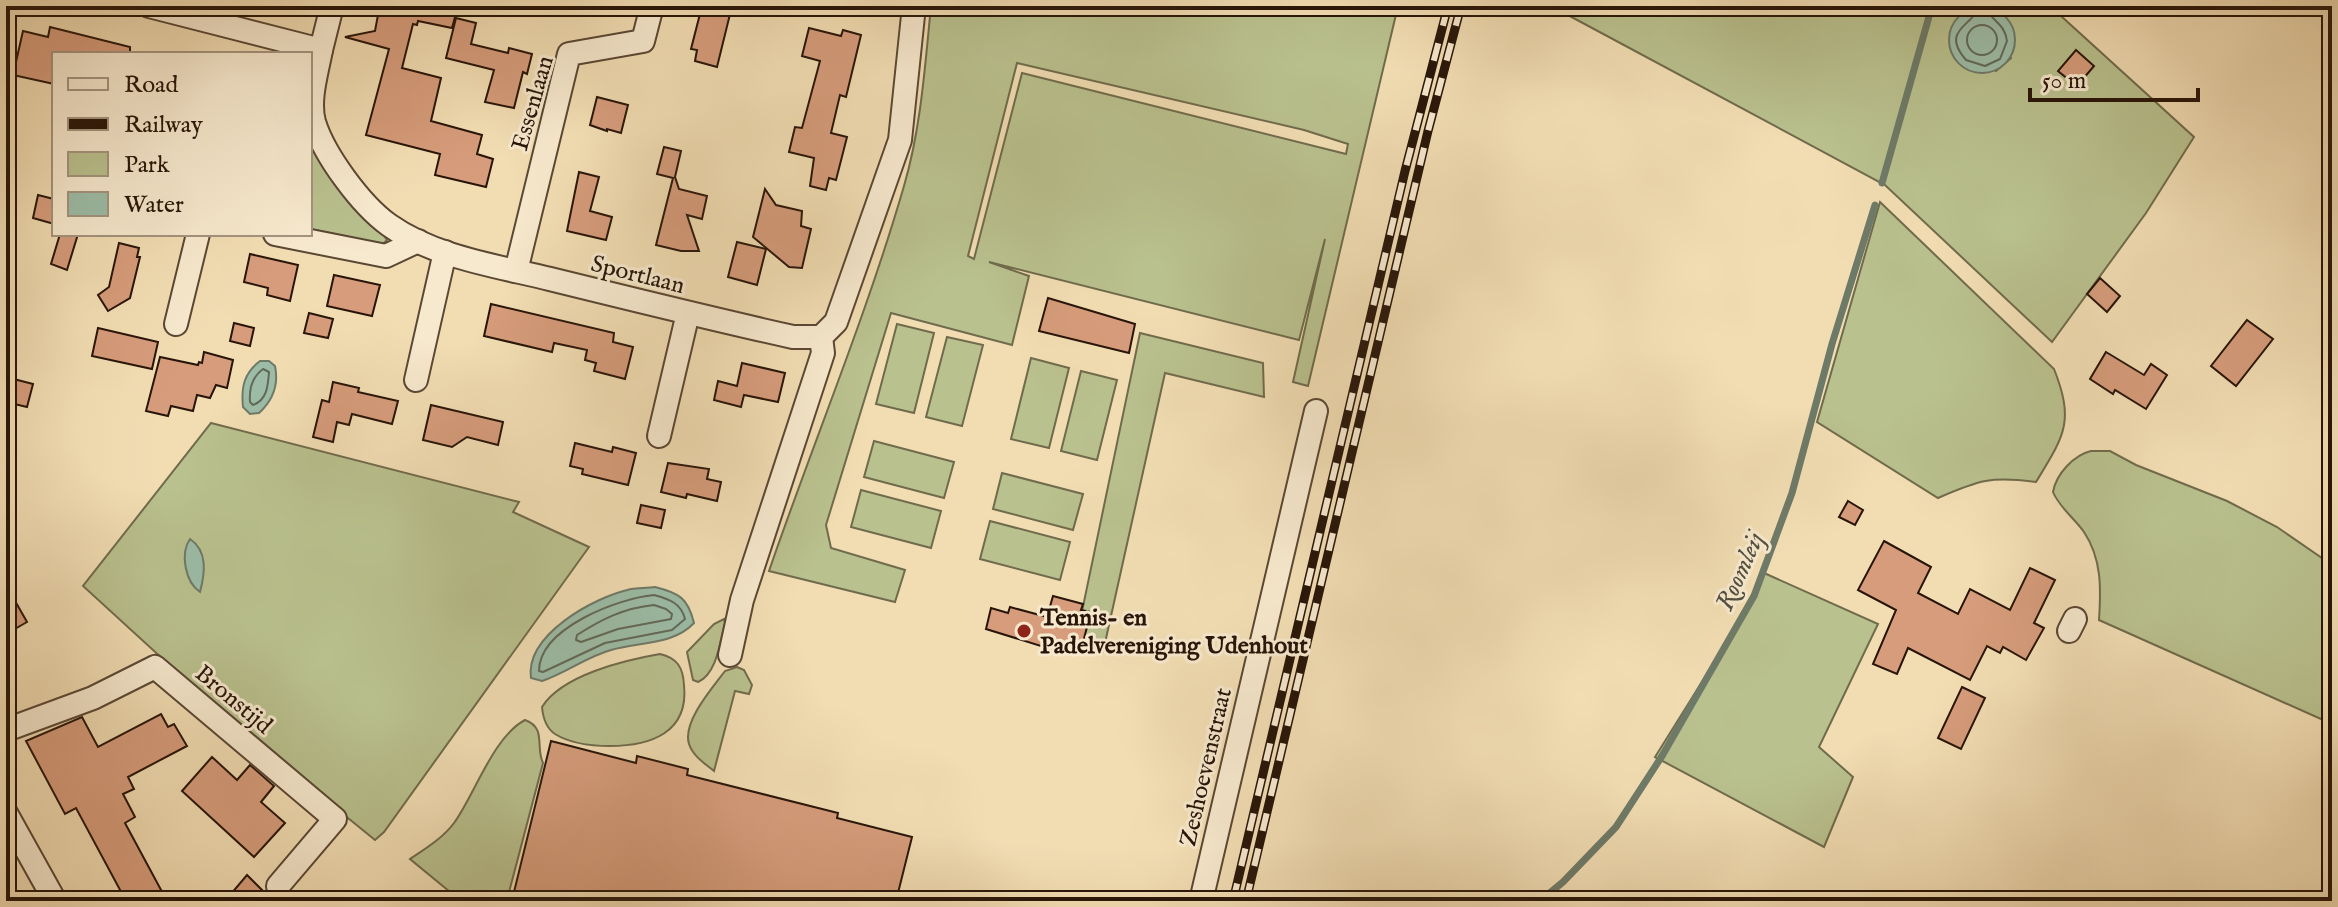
<svg xmlns="http://www.w3.org/2000/svg" width="2338" height="907" font-family="'IM FELL English',serif">
<style>
.green{fill:#b9c18e;stroke:#706b4c;stroke-width:2;fill-rule:evenodd}
.water{fill:#9cbda8;stroke:#6e7a68;stroke-width:2}
.lines{fill:none;stroke-linecap:round;stroke-linejoin:round}
.shore{stroke:#626958;stroke-width:2}
.stream{stroke:#6e7a68;stroke-width:7}
.building{fill:#d69c7b;stroke:#281509;stroke-width:2}
.minor-casing{stroke:#5a4734;stroke-width:26}
.minor{stroke:#f7e9ce;stroke-width:22}
.rail-casing{stroke:#281509;stroke-width:9}
.rail{stroke:#f7e9ce;stroke-width:6;stroke-dasharray:18;stroke-linecap:butt}
.poi-dot{fill:#8f2418;stroke:#f7e9ce;stroke-width:3}
.labels{text-anchor:middle;stroke-width:6;stroke-linejoin:round;paint-order:stroke}
.street-label{font-size:24px;fill:#281509;stroke:#f7e9ce}
.poi-label{font-size:24px;font-weight:bold;fill:#281509;stroke:#f7e9ce;text-anchor:start}
.water-label{font-size:26px;font-style:italic;fill:#515041;stroke:#f7e9ce}
</style>
<rect width="100%" height="100%" fill="#f2ddb3"/>
<filter id="stains"><feTurbulence type="fractalNoise" baseFrequency=".0025" numOctaves="4"/><feColorMatrix values="0 0 0 0 .2 0 0 0 0 .09 0 0 0 0 .02 0 0 0 .5 -.17"/></filter>
<radialGradient id="worn" r=".72"><stop offset=".6" stop-color="#630" stop-opacity="0"/><stop offset="1" stop-color="#630" stop-opacity=".3"/></radialGradient>
<g class="green">
<path d="M931,6H1398L1308,386L1293,382L1325,239L1299,340L989,262L1029,276L1012,345L891,313L826,525L831,548L905,570L895,602L769,571C813,443 866,317 904,186C921,128 925,66 931,6ZM1017,63L1304,130L1348,144L1346,154L1022,73L974,259L968,256Z"/>
<path d="M1551,6H2050L2194,137L2146,213L2052,342L1885,185ZM1977,7L2011,58L1996,71L1950,32L1960,16Z"/>
<path d="M310,144C319,161 329,178 343,193C357,210 376,221 387,240L383,244L310,229Z"/>
<path d="M1880,202L2054,369C2075,422 2064,436 2036,482C1991,476 1979,480 1938,498L1817,422Z"/>
<path d="M897,324L934,333L914,413L876,404Z"/>
<path d="M1140,333L1263,363L1264,397L1165,373L1103,652L1075,645Z"/>
<path d="M947,337L983,345L962,426L926,417Z"/>
<path d="M1031,358L1069,368L1049,448L1011,439Z"/>
<path d="M1081,371L1117,380L1097,460L1061,451Z"/>
<path d="M211,423L519,502L513,512L589,547L384,832L375,840L247,736L83,586Z"/>
<path d="M874,441L954,462L944,498L864,477Z"/>
<path d="M2091,451H2110L2136,465L2227,501L2277,527L2332,565V724L2099,620C2101,589 2102,559 2084,532C2075,519 2059,507 2053,492C2056,474 2074,455 2091,451Z"/>
<path d="M1002,473L1083,494L1073,530L993,509Z"/>
<path d="M861,490L941,511L931,548L851,527Z"/>
<path d="M990,521L1070,542L1060,580L980,559Z"/>
<path d="M1764,573L1878,624L1819,747L1853,777L1824,847L1655,757L1720,653Z"/>
<path d="M724,619L725,623C720,641 717,674 698,682L693,680L687,652L714,624Z"/>
<path d="M660,654C677,658 683,667 684,685C689,733 650,746 610,746C592,746 571,744 555,734C546,728 543,718 542,707C562,675 625,660 660,654Z"/>
<path d="M737,667L744,670L752,685L749,694L735,691L714,771C704,763 693,756 689,744C682,722 713,687 725,671Z"/>
<path d="M525,720C547,728 535,747 543,763L508,896L528,901H461L410,859C425,849 443,838 454,823C475,794 493,737 525,720Z"/>
</g>
<g class="water">
<circle cx="1982" cy="40" r="33"/>
<path d="M260,361H269L275,366C279,385 272,401 259,413L250,414L243,407C241,387 244,373 260,361Z"/>
<path d="M190,539C208,551 205,573 200,592C185,582 180,553 190,539Z"/>
<path d="M655,587C679,593 688,598 694,623C672,646 640,641 611,650C586,657 566,673 542,681L531,678C525,635 594,597 631,589C638,588 647,588 655,587Z"/>
</g>
<g class="lines">
<g class="shore">
<path d="M1978,6C1975,26 1939,29 1966,60L1985,66L2000,59L2007,41C2005,22 1988,20 1987,6"/>
<circle cx="1982" cy="40" r="15"/>
<path d="M263,369L269,372C268,386 267,400 253,405L250,402C249,389 252,377 263,369Z"/>
<path d="M654,595C669,599 681,603 685,619L672,630L605,643L543,672L539,671C539,628 619,598 654,595Z"/>
<path d="M654,605L666,609L672,614L671,619L618,629L581,642L576,640L577,635C602,619 624,608 654,605Z"/>
</g>
<g class="stream">
<path d="M1882,183L1932,6"/>
<path d="M1540,901L1563,882L1616,827L1662,756L1754,596L1792,493L1832,344L1875,205"/>
</g>
</g>
<g class="building">
<path d="M368,6H458L452,28L418,21L417,25L413,24L402,68L441,78L431,121L482,135L477,154L493,159L486,187L435,175L440,154L366,135L389,49L345,37L375,31L378,15L367,11Z"/>
<path d="M702,6H732L717,67L695,61L697,50L691,49Z"/>
<path d="M456,18L476,23L471,44L508,53L509,48L532,54L527,74L523,72L514,108L485,102L494,70L446,58Z"/>
<path d="M50,27L130,47V54H54V84L13,75L23,31L48,37Z"/>
<path d="M809,28L841,36L843,30L861,35L846,97L840,95L831,133L847,137L836,180L829,178L826,190L810,186L814,158L789,152L795,127L802,128L820,61L802,56Z"/>
<path d="M2076,50L2094,66L2083,79L2069,80L2058,71Z"/>
<path d="M597,97L628,105L621,133L607,129V131L590,125Z"/>
<path d="M664,147L681,151L675,177L679,189L707,196L702,219L687,215L699,251H681L656,245L673,178L657,174Z"/>
<path d="M579,172L599,177L590,211L612,217L606,240L567,231Z"/>
<path d="M765,189L776,205L802,211L801,226L811,229L802,268L789,267L753,237Z"/>
<path d="M38,195L54,199V224L33,218Z"/>
<path d="M60,234H78L67,270L51,264Z"/>
<path d="M737,242L766,249L757,285L728,277Z"/>
<path d="M119,243L139,248L137,257H140L130,298L108,311L98,295L109,287Z"/>
<path d="M250,254L298,265L290,301L267,295L268,288L244,282Z"/>
<path d="M334,275L380,285L372,316L327,306Z"/>
<path d="M2100,278L2120,296L2107,312L2087,294Z"/>
<path d="M1048,298L1135,324L1129,353L1039,331Z"/>
<path d="M491,304L614,333L613,342L633,347L625,379L594,371L596,363L585,360L587,350L554,343L552,352L484,336Z"/>
<path d="M309,313L333,319L328,338L304,333Z"/>
<path d="M2247,320L2273,339L2236,386L2211,366Z"/>
<path d="M234,323L254,328L250,346L230,341Z"/>
<path d="M98,328L158,342L152,369L92,356Z"/>
<path d="M204,352L233,360L227,388L216,385L210,398L197,395L193,411L171,406L168,416L146,411L160,357L198,365L199,362L202,363Z"/>
<path d="M2106,352L2144,375L2151,364L2167,375L2146,409L2115,390L2113,394L2090,379Z"/>
<path d="M742,363L785,373L778,402L744,395L741,407L714,400L718,381L737,386Z"/>
<path d="M6,377L33,384L27,407L6,402Z"/>
<path d="M333,382L359,388L358,392L398,401L392,424L352,414L349,425L337,422L333,442L313,437L322,400L329,402Z"/>
<path d="M431,405L503,422L498,445L467,437L452,447L423,440Z"/>
<path d="M575,443L612,452L613,447L636,453L628,485L582,474L583,469L570,466Z"/>
<path d="M668,463L709,469L707,479L721,482L717,501L687,494L686,498L661,492Z"/>
<path d="M1848,501L1863,510L1855,525L1839,517Z"/>
<path d="M641,505L665,510L661,528L637,523Z"/>
<path d="M1884,541L1931,567L1918,593L1958,614L1970,589L2010,610L2030,568L2055,580L2034,623L2044,628L2026,660L2003,647L2000,653L1987,646L1970,680L1908,648L1897,674L1873,664L1896,610L1858,590Z"/>
<path d="M6,585L27,622L6,634Z"/>
<path d="M1053,596L1083,604L1081,610L1091,612L1082,646L1073,644L1070,655L986,629L991,608L1008,613L1010,607L1047,617Z"/>
<path d="M1962,687L1985,698L1961,749L1938,738Z"/>
<path d="M161,714L168,727L174,724L187,746L128,777L134,789L123,794L135,817L125,823L167,901H126L76,808L65,814L26,741L82,717L98,747Z"/>
<path d="M551,741L636,763L637,756L688,769L687,775L838,813L837,818L912,837L896,901H549L514,892Z"/>
<path d="M212,757L237,780L250,765L274,786L261,802L285,823L254,857L182,791Z"/>
<path d="M247,875L268,896L276,901H225Z"/>
</g>
<g class="lines">
<defs>
<g id="minor">
<path d="M149,6L321,50C317,72 308,100 314,122C324,155 361,205 389,225C434,257 497,266 550,279C631,299 712,319 793,337H821L836,322L900,140L914,6"/>
<path d="M321,50L332,6"/>
<path d="M275,234L386,256L418,241"/>
<path d="M516,271L569,54L643,41L652,6"/>
<path d="M176,324L198,234"/>
<path d="M416,380L445,252"/>
<path d="M659,436L688,313"/>
<path d="M2069,631L2075,619"/>
<path d="M730,655L742,600L823,353L821,337"/>
<path d="M6,730L93,698L155,667L335,819L278,886"/>
<path d="M6,813L55,901"/>
<path d="M1201,901L1316,411"/>
</g>
</defs>
<use href="#minor" class="minor-casing"/>
<use href="#minor" class="minor"/>
<defs>
<g id="rail">
<path d="M1233,901L1405,171L1448,6"/>
<path d="M1246,901L1428,131L1461,6"/>
</g>
</defs>
<use href="#rail" class="rail-casing"/>
<use href="#rail" class="rail"/>
</g>
<circle class="poi-dot" cx="1024" cy="631" r="8"/>
<g class="labels">
<g class="street-label">
<text transform="translate(532 103) rotate(-74)" y="8">Essenlaan</text>
<text transform="translate(638 274) rotate(14)" y="8">Sportlaan</text>
<text transform="translate(234 699) rotate(40)" y="8">Bronstijd</text>
<text transform="translate(1205 767) rotate(-77)" y="8">Zeshoevenstraat</text>
</g>
<g class="poi-label">
<text x="1040" y="625">Tennis- en<tspan x="1040" dy="28">Padelvereniging Udenhout</tspan></text>
</g>
<g class="water-label">
<text transform="translate(1739 571) rotate(-66)" y="9">Roomleij</text>
</g>
</g>
<rect width="2338" height="907" fill="none" stroke="#f2ddb3" stroke-width="32"/>
<rect x="8" y="8" width="2322" height="891" fill="none" stroke="#281509" stroke-width="4"/>
<rect x="16" y="16" width="2306" height="875" fill="none" stroke="#281509" stroke-width="2"/>
<rect x="52" y="52" width="260" height="184" fill="#f7e9ce" stroke="#a4947f" stroke-width="2"/>
<rect x="68" y="78" width="40" height="12" fill="#f7e9ce" stroke="#a4947f" stroke-width="2"/>
<text x="124" y="92" font-size="24" fill="#281509">Road</text>
<rect x="68" y="118" width="40" height="12" fill="#281509" stroke="#a4947f" stroke-width="2"/>
<text x="124" y="132" font-size="24" fill="#281509">Railway</text>
<rect x="68" y="152" width="40" height="24" fill="#b9c18e" stroke="#a4947f" stroke-width="2"/>
<text x="124" y="172" font-size="24" fill="#281509">Park</text>
<rect x="68" y="192" width="40" height="24" fill="#9cbda8" stroke="#a4947f" stroke-width="2"/>
<text x="124" y="212" font-size="24" fill="#281509">Water</text>
<path d="M2030 88v12h168v-12" fill="none" stroke="#281509" stroke-width="4"/>
<text x="2042" y="88" font-size="24" fill="#281509" stroke="#f7e9ce" stroke-width="6" paint-order="stroke">50 m</text>
<rect width="100%" height="100%" filter="url(#stains)"/>
<rect width="100%" height="100%" fill="url(#worn)"/>
</svg>
